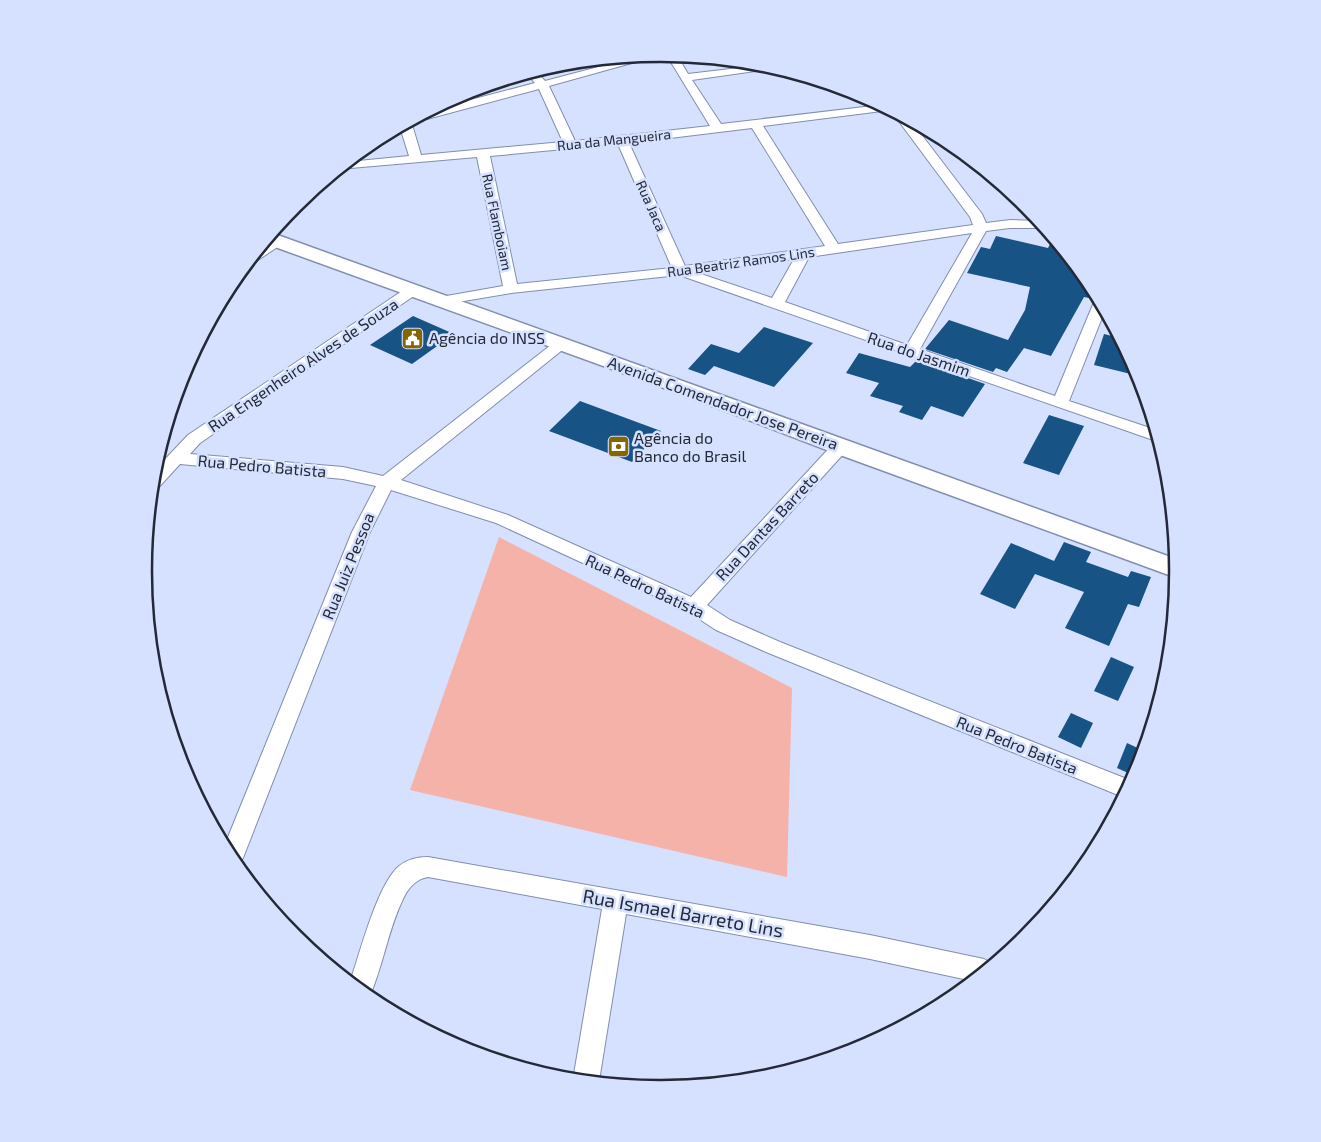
<svg xmlns="http://www.w3.org/2000/svg" width="1321" height="1142" font-family="'Exo 2',sans-serif">
<style>
.green{fill:#f5b2a9}
.building{fill:#175384}
.lines{fill:none;stroke-linecap:round;stroke-linejoin:round}
.street-casing{stroke:#818eaf;stroke-width:2}
.secondary-casing{stroke:#818eaf;stroke-width:3}
.street{fill:#fff;fill-rule:evenodd}
.secondary{fill:#fff;fill-rule:evenodd}
.labels{text-anchor:middle;stroke-width:5;stroke-linejoin:round;paint-order:stroke}
.far-street-label{font-size:14px;fill:#242937;stroke:#d5e1ff}
.poi-label{font-size:16px;fill:#242937;stroke:#d5e1ff;text-anchor:start}
.street-label{font-size:16px;fill:#242937;stroke:#d5e1ff}
.near-street-label{font-size:19px;fill:#242937;stroke:#d5e1ff}
.rim{fill:none;stroke:#242937;stroke-width:2.5}
</style>
<rect width="100%" height="100%" fill="#d5e1ff"/>
<path class="green" d="M499,537L792,688L787,877L410,790Z"/>
<g class="building">
<path d="M996,236L1048,248L1053,238L1091,284L1097,296L1094,299L1084,297L1051,356L1024,348L1007,372L996,368L993,372L925,349L949,320L1008,340L1025,310L1030,287L967,273L981,247L990,249Z"/>
<path d="M413,316L454,334L412,364L370,345Z"/>
<path d="M764,327L813,343L774,387L714,366L705,375L688,369L711,344L739,353Z"/>
<path d="M1104,334L1120,338L1139,376L1094,365Z"/>
<path d="M859,353L910,367L917,360L985,384L963,417L931,406L922,420L899,412L903,406L870,396L879,383L846,373Z"/>
<path d="M580,401L661,431L632,462L549,431Z"/>
<path d="M1049,415L1084,426L1059,475L1023,463Z"/>
<path d="M1064,542L1091,552L1086,562L1128,577L1131,571L1151,577L1139,607L1128,604L1109,646L1065,628L1084,592L1035,574L1015,609L980,594L1011,543L1054,561Z"/>
<path d="M1111,657L1134,667L1118,701L1094,691Z"/>
<path d="M1071,713L1093,723L1081,748L1058,737Z"/>
<path d="M1127,743L1144,751L1135,776L1117,768Z"/>
</g>
<g class="lines">
<defs>
<g id="street">
<path d="M664,54L549,86L575,141L710,126L666,54L677,55L688,74L764,65L777,68L692,80L721,124L881,105L890,110L763,126L838,244L973,225L970,217L895,116L897,114L911,121L982,214L986,223L1010,220L1039,221L1045,228H1010L986,231L920,349L1055,396L1094,302L1098,298L1105,310L1069,401L1156,430L1159,442L679,275L511,293L440,305L435,304L433,301L435,298L503,286L477,157L339,169L348,162L409,156L400,127L411,121L421,155L563,142L539,89L416,122L412,120L429,111L535,83L527,74L536,71L545,81L640,56ZM752,128L825,246L685,266L629,143ZM618,144L672,268L517,284L490,156ZM972,233L907,345L785,302L809,257ZM794,259L772,298L698,273Z"/>
<path d="M277,237L284,241L282,244L258,260H250L263,244Z"/>
<path d="M413,286L420,290L418,293L200,443L190,454L343,467L383,476L556,341H566L569,344L566,347L401,480L508,515L691,597L834,443H846L848,447L846,451L707,605L730,620L780,642L1132,781L1123,797L766,652L716,630L687,611L496,523L391,490L370,532L243,858L237,866L224,847L352,532L376,486L343,479L180,464L158,488L152,490L153,472L188,435L408,287Z"/>
<path d="M428,857L870,935L984,959L993,964L973,981L870,959L626,914L599,1081L573,1080L602,909L428,877C416,879 408,888 403,899C388,930 383,966 369,998L350,982C360,953 377,885 399,866C408,859 418,857 428,857Z"/>
</g>
<path id="secondary" d="M272,233L1176,559L1177,578L832,452L686,396L264,243Z"/>
</defs>
<use href="#street" class="street-casing"/>
<use href="#secondary" class="secondary-casing"/>
<use href="#street" class="street"/>
<use href="#secondary" class="secondary"/>
</g>
<defs>
<symbol id="civic-square" viewBox="-11 -11 22 22"><rect x="-9" y="-9" width="18" height="18" rx="4" fill="#856600" stroke="#d5e1ff"/><path d="M-.6-6.5H3V-4.5H.6V-3L4-1V1h2V6H-6V1h2V-1L-.6-3ZM-1.2 2.5V6h2.4V2.5Z" fill="#fff"/></symbol>
<symbol id="bank-square" viewBox="-11 -11 22 22"><rect x="-9" y="-9" width="18" height="18" rx="4" fill="#856600" stroke="#d5e1ff"/><path d="M-6-4H6V4H-6ZM0-2.3a2.3 2.3 0 1 0 0 4.6a2.3 2.3 0 1 0 0-4.6Z" fill="#fff"/></symbol>
</defs>
<g fill-rule="evenodd">
<use href="#civic-square" x="400" y="326" width="25" height="25"/>
<use href="#bank-square" x="606" y="434" width="25" height="25"/>
</g>
<g class="labels">
<g class="far-street-label">
<text transform="translate(614 140) rotate(-6)" y="5">Rua da Mangueira</text>
<text transform="translate(651 206) rotate(66)" y="5">Rua Jaca</text>
<text transform="translate(497 222) rotate(78)" y="5">Rua Flamboiam</text>
<text transform="translate(741 262) rotate(-8)" y="5">Rua Beatriz Ramos Lins</text>
</g>
<g class="poi-label">
<text x="429" y="344">Agência do INSS</text>
<text x="634" y="444">Agência do<tspan x="634" dy="18">Banco do Brasil</tspan></text>
</g>
<g class="street-label">
<text transform="translate(919 354) rotate(19)" y="6">Rua do Jasmim</text>
<text transform="translate(303 365) rotate(-34)" y="6">Rua Engenheiro Alves de Souza</text>
<text transform="translate(723 403) rotate(20)" y="6">Avenida Comendador Jose Pereira</text>
<text transform="translate(262 466) rotate(5)" y="6">Rua Pedro Batista</text>
<text transform="translate(767 526) rotate(-47)" y="6">Rua Dantas Barreto</text>
<text transform="translate(348 566) rotate(-68)" y="6">Rua Juiz Pessoa</text>
<text transform="translate(645 586) rotate(25)" y="6">Rua Pedro Batista</text>
<text transform="translate(1017 745) rotate(22)" y="6">Rua Pedro Batista</text>
</g>
<g class="near-street-label">
<text transform="translate(683 913) rotate(10)" y="7">Rua Ismael Barreto Lins</text>
</g>
</g>
<path d="M0 0H1321V1142H0ZM660 62H661A508 508 0 0 1 1169 570V572A508 508 0 0 1 661 1080H660A508 508 0 0 1 152 572V570A508 508 0 0 1 660 62Z" fill="#d5e1ff" fill-rule="evenodd"/>
<path class="rim" d="M660 62H661A508 508 0 0 1 1169 570V572A508 508 0 0 1 661 1080H660A508 508 0 0 1 152 572V570A508 508 0 0 1 660 62Z"/>
</svg>
